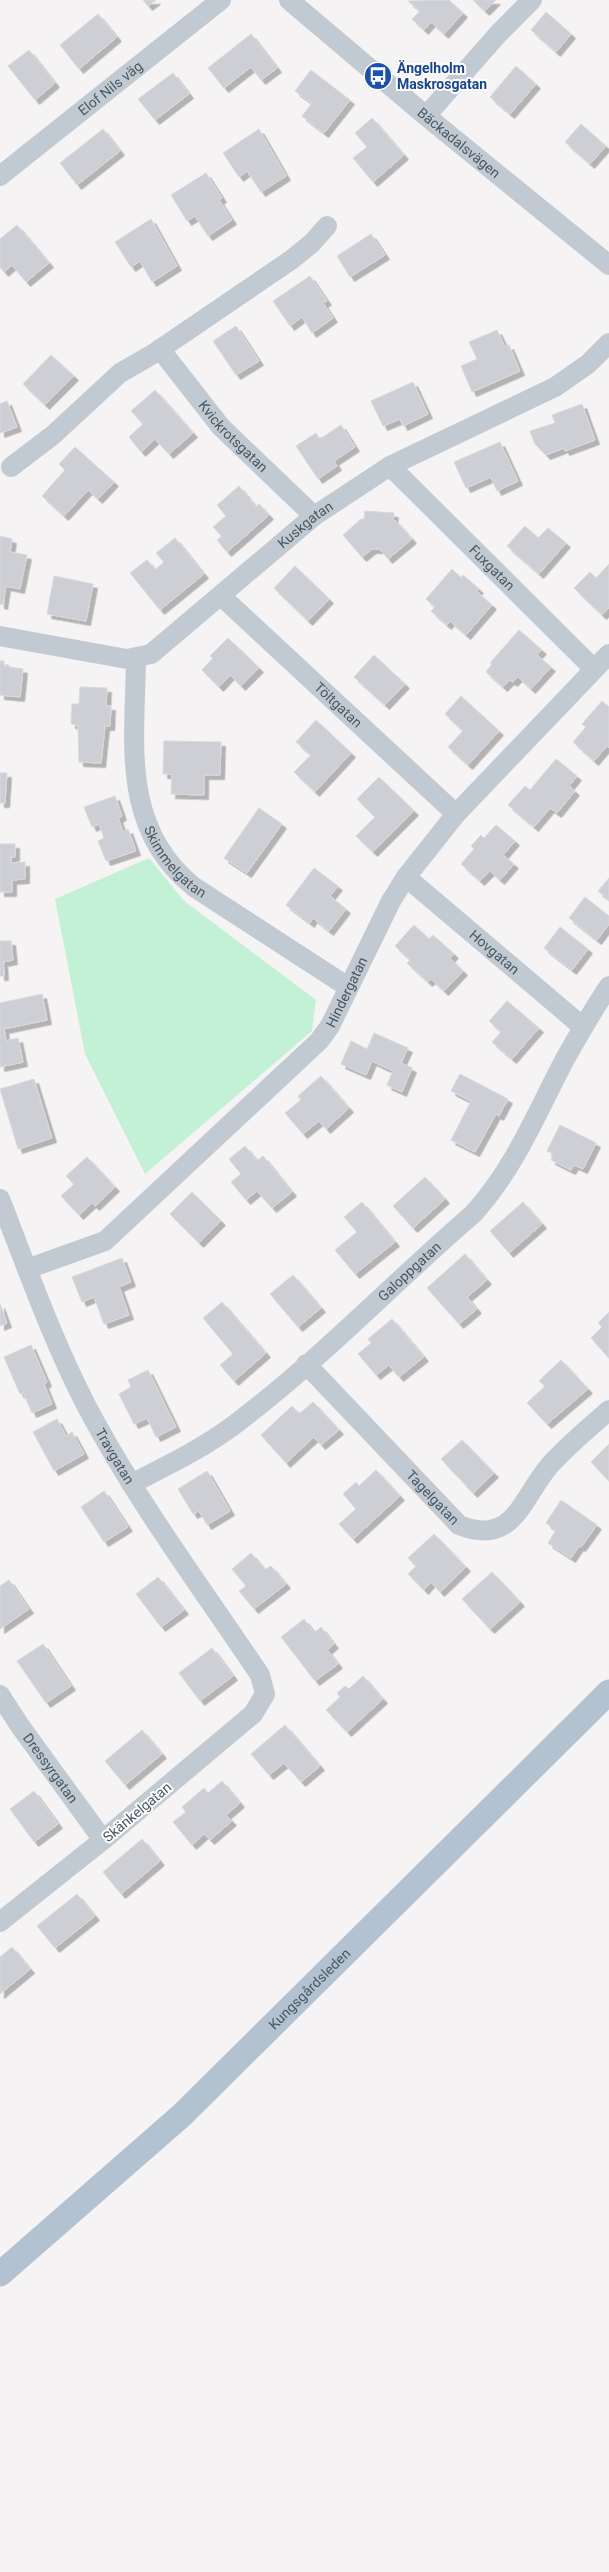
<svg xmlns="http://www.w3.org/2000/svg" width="609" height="2572" font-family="Roboto,sans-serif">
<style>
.green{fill:#c3f1d5}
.building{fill:#cdcfd5;stroke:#d7d9de;filter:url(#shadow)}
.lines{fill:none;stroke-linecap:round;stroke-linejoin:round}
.minor{stroke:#c1cad2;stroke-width:20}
.major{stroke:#b3c2d1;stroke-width:25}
.labels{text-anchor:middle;stroke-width:4;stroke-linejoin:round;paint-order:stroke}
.transit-label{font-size:14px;font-weight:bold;fill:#164399;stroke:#fff;text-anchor:start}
.street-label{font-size:14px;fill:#4a5661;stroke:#fff}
</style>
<defs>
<filter id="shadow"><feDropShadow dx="4.5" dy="4.5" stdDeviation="0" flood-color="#0004"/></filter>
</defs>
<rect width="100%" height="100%" fill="#f5f3f3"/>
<path class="green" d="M149,858L183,900L316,1000L312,1031L145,1174L85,1054L55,899Z"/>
<g class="building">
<path d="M143,0H156L148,6Z"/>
<path d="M449,0L463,13L444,34L431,22L424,30L412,19L420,11L408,1Z"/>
<path d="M473,0H496L485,11Z"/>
<path d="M546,12L571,34L556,52L531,30Z"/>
<path d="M98,14L117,37L79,69L60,45Z"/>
<path d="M251,34L277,68L261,80L251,67L224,88L208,68Z"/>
<path d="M29,50L55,83L35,100L8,66Z"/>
<path d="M516,66L536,84L510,114L490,97Z"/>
<path d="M311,70L350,100L324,133L302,116L312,103L295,91Z"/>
<path d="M173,73L189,94L155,120L138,99Z"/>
<path d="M372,118L404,155L373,182L353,158L367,147L355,133Z"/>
<path d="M581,124L606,146L590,164L565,142Z"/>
<path d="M103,129L120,151L77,185L60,163Z"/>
<path d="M259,129L286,176L261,192L247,171L239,177L223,153Z"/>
<path d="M206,173L222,198L219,200L232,220L208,236L195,216L187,221L171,195Z"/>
<path d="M151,219L177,266L152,282L140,261L131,267L115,242Z"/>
<path d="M17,225L49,263L26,282L12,265L4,272L0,267V239Z"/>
<path d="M371,234L385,255L350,277L337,256Z"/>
<path d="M310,276L327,301L323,303L333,318L312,333L302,317L290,326L273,301Z"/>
<path d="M236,326L259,361L236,375L213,341Z"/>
<path d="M497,330L505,347L509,345L520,371L472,392L461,366L477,359L469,342Z"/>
<path d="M51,355L74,376L45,405L23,384Z"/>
<path d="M413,382L428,414L403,426L400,419L383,426L371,401Z"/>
<path d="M155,390L193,433L169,454L155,439L141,452L129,437L143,424L131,411Z"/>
<path d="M7,401L17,427L0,433V404Z"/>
<path d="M582,404L595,440L565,451L564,448L546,455L535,444L530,431L555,423L552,415Z"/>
<path d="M341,425L355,447L334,461L337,466L318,479L296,446L316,433L320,439Z"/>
<path d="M500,442L518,481L497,491L491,477L466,488L454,462Z"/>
<path d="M75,447L114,482L98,499L88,490L64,516L42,496L65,470L59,464Z"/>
<path d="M239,486L256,507L259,504L269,515L227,552L217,540L222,536L213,527L226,516L217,505Z"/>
<path d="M365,511L394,513L393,520L396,521L412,539L388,559L380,549H372L362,557L343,535L361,519H364Z"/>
<path d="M525,526L538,538L548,528L566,543L539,574L507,546Z"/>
<path d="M0,536L12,539L10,552L27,555L20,589L6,586L3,605L0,604Z"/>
<path d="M175,538L204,574L160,610L130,573L147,560L155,570L164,562L156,553Z"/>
<path d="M609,564V608L602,615L574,588L590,572L596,578Z"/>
<path d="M295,566L329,599L308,621L274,588Z"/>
<path d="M452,569L461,578L463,575L479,589L476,591L492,605L466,635L450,621L447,625L431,611L435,607L426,599Z"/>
<path d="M54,576L93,584L86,621L47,614Z"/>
<path d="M519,630L542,650L537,655L551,667L531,689L518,677L513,682L510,680L503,687L486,672L492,664L490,663Z"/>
<path d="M228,638L259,668L241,686L230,675L219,687L202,670L213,658L210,656Z"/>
<path d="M374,655L405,684L385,705L354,677Z"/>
<path d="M0,661H4V666L23,669L20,697L0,695Z"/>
<path d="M80,687L107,688L106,706H111L110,726H105L101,763L79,762L78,725L71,724L72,704H79Z"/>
<path d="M461,696L499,731L468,765L448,747L463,731L445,714Z"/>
<path d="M602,701L609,707V748L607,746L594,761L573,742L586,727L582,724Z"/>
<path d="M316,720L351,753L315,792L294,772L311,755L296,742Z"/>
<path d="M164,741L221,742L220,775H204V795L171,794L172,774H163Z"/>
<path d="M556,759L577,776L569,786L575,791L557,813L550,808L534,827L508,805L525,786L530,790Z"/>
<path d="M0,773H7L5,803H0Z"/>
<path d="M379,777L414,811L373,852L356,836L375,817L357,799Z"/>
<path d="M115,796L122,816L118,818L123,832L128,829L136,851L106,861L98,841L104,838L99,824L92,827L84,807Z"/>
<path d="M259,808L282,824L247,873L224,858Z"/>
<path d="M496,825L515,841L503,855L514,864L500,880L490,871L480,881L461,864L474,849L471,846L481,835L484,838Z"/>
<path d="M0,844H15V857H11V863L25,862V879L12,880V892H0Z"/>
<path d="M314,868L338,886L330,896L346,909L329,931L313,918L310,923L286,905Z"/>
<path d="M609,878V900L598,891Z"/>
<path d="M585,897L609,916V924L597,940L569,918Z"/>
<path d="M414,925L429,939L433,935L454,954L450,958L463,971L444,991L431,979L428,982L407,963L410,960L395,946Z"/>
<path d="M560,927L588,949L572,970L544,948Z"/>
<path d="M0,941H11L13,960L3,962L4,976H0Z"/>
<path d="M42,994L47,1020L4,1029L6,1041L18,1038L23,1062L0,1067V1003Z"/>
<path d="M507,1001L539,1028L512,1059L492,1042L501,1032L489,1021Z"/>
<path d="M374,1033L408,1048L401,1063L412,1068L402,1092L387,1085L393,1071L372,1061L366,1075L341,1064L351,1041L367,1049Z"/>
<path d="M460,1074L508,1099L499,1116L496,1114L475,1152L451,1140L471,1101L451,1091Z"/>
<path d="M321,1076L349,1108L326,1129L319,1121L303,1134L285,1113L301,1100L298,1096Z"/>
<path d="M34,1079L52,1138L18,1149L0,1089Z"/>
<path d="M560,1125L596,1143L583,1169L574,1165L571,1170L551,1160L553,1154L547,1151Z"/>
<path d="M245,1146L257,1161L263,1156L292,1192L272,1208L257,1191L246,1200L231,1182L241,1174L229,1159Z"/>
<path d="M87,1157L115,1187L95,1206L92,1203L79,1215L61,1196L74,1184L66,1176Z"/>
<path d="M425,1177L445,1199L413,1228L393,1206Z"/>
<path d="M192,1192L221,1221L199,1243L170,1214Z"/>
<path d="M362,1202L395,1242L355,1274L335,1250L357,1232L344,1217Z"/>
<path d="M523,1202L542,1224L509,1253L490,1231Z"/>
<path d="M465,1254L487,1280L467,1297L477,1309L459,1324L427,1288Z"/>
<path d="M122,1258L131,1282L119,1287L129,1315L104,1324L94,1297L82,1302L72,1277Z"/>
<path d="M293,1275L321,1308L298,1327L270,1294Z"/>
<path d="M222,1302L266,1353L234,1381L220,1365L233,1354L203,1318Z"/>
<path d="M0,1304L7,1323L0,1326Z"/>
<path d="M609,1312V1358L591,1338L602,1327L598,1323Z"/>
<path d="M392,1319L424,1357L399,1377L389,1365L376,1375L358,1354L371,1343L368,1339Z"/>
<path d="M31,1345L47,1382L44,1384L52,1404L32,1413L23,1392L20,1394L4,1357Z"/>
<path d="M561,1360L588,1389L547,1424L527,1403L545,1386L539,1381Z"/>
<path d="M148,1370L176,1427L156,1437L147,1418L134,1424L119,1394L131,1387L128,1380Z"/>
<path d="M313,1402L339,1430L321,1445L314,1437L286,1463L261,1435L292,1406L299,1414Z"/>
<path d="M57,1419L66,1436L72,1432L84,1454L54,1471L33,1432Z"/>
<path d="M462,1440L494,1473L473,1493L441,1459Z"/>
<path d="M609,1444V1481L591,1462Z"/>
<path d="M376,1470L400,1496L353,1539L339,1524L356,1509L343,1494L356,1482L359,1486Z"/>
<path d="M207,1471L230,1511L207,1525L199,1511L193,1514L178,1489Z"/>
<path d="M104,1491L128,1527L104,1542L81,1507Z"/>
<path d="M561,1500L597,1525L581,1547L579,1546L571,1558L548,1543L556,1530L546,1523Z"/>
<path d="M434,1534L466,1567L440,1592L431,1582L424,1590L408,1574L416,1566L408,1558Z"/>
<path d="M251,1553L265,1570L271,1566L286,1584L254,1609L239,1591L246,1586L232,1569Z"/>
<path d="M492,1572L520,1602L490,1629L462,1599Z"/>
<path d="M158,1577L184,1610L161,1627L136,1594Z"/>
<path d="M9,1580L29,1609L0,1629V1586Z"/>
<path d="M304,1619L314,1633L321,1627L334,1644L327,1650L338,1664L315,1681L281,1637Z"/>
<path d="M43,1644L71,1686L46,1703L17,1661Z"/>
<path d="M212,1648L233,1676L200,1701L179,1673Z"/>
<path d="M363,1676L383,1699L347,1732L326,1710L340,1697L337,1693L345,1686L349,1689Z"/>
<path d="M285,1725L320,1766L301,1782L284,1763L269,1775L251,1754Z"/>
<path d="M142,1730L162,1754L125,1785L105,1761Z"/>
<path d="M222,1781L240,1803L226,1815L232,1821L210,1840L204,1834L192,1845L173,1822L186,1812L182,1807L204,1788L208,1793Z"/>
<path d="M34,1791L58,1824L34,1842L10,1809Z"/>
<path d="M142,1839L160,1861L121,1894L103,1872Z"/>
<path d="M77,1894L95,1916L55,1948L37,1926Z"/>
<path d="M12,1947L30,1969L0,1994V1957Z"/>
</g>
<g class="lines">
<g class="minor">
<path id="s1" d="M289,0L426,116L609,265"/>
<path d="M426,116L499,33L532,0"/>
<path id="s2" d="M0,176L221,0"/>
<path id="s3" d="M160,349L221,427L314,516"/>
<path id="s4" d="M390,466L594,669"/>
<path d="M11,467L53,435L120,373L153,354L291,260L312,243L327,226"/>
<path id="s5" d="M221,596L456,814"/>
<path id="s6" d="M0,636L127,659L151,654L314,516L390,466L555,387L588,364L609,343"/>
<path id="s7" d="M136,659C135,742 120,828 194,887L348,987"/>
<path id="s8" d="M406,877L583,1027"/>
<path id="s9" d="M0,1199C27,1268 52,1339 86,1405C136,1500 201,1587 260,1675L265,1694L253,1714L103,1840L0,1922"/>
<path id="s10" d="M27,1269L105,1241L319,1041L330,1026L391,901L406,877L456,814L609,654"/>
<path id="s11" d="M306,1364L459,1525C514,1547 521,1499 550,1465C568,1445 589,1428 609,1410"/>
<path id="s12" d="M131,1484C166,1466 202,1449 234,1425C319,1361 393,1283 473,1214C515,1168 537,1112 565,1059C579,1034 593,1010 609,986"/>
<path id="s13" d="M0,1695L20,1726L103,1840"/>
</g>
<path class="major" id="s14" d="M0,2274L182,2115L609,1692"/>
</g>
<defs>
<symbol id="bus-disc" viewBox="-11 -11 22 22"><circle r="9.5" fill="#1a4fb4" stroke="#fff"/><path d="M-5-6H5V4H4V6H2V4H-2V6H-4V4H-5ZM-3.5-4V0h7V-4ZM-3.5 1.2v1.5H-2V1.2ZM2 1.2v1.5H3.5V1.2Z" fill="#fff"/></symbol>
</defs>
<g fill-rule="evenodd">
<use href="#bus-disc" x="362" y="60" width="32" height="32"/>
</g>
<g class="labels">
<g class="transit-label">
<text x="397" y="73">Ängelholm<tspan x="397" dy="16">Maskrosgatan</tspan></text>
</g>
<g class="street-label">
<text dy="5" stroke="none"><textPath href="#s2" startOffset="141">Elof Nils väg</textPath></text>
<text dy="5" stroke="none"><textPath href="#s1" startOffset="222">Bäckadalsvägen</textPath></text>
<text dy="5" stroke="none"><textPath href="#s3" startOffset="114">Kvickrotsgatan</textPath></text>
<text dy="5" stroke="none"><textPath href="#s6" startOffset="355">Kuskgatan</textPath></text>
<text dy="5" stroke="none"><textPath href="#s4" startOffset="144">Fuxgatan</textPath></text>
<text dy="5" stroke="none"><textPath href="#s5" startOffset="160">Töltgatan</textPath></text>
<text dy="5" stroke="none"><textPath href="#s7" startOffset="214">Skimmelgatan</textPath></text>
<text dy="5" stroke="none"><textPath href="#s8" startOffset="116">Hovgatan</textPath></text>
<text dy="5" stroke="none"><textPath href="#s10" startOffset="432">Hindergatan</textPath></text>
<text dy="5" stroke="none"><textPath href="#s12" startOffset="352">Galoppgatan</textPath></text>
<text dy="5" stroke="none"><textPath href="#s9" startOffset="282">Travgatan</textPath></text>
<text dy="5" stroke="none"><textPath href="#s11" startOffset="184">Tagelgatan</textPath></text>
<text dy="5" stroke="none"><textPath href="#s13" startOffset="89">Dressyrgatan</textPath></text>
<text transform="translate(137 1812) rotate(-40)" y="5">Skänkelgatan</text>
<text dy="5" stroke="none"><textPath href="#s14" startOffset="421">Kungsgårdsleden</textPath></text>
</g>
</g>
</svg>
